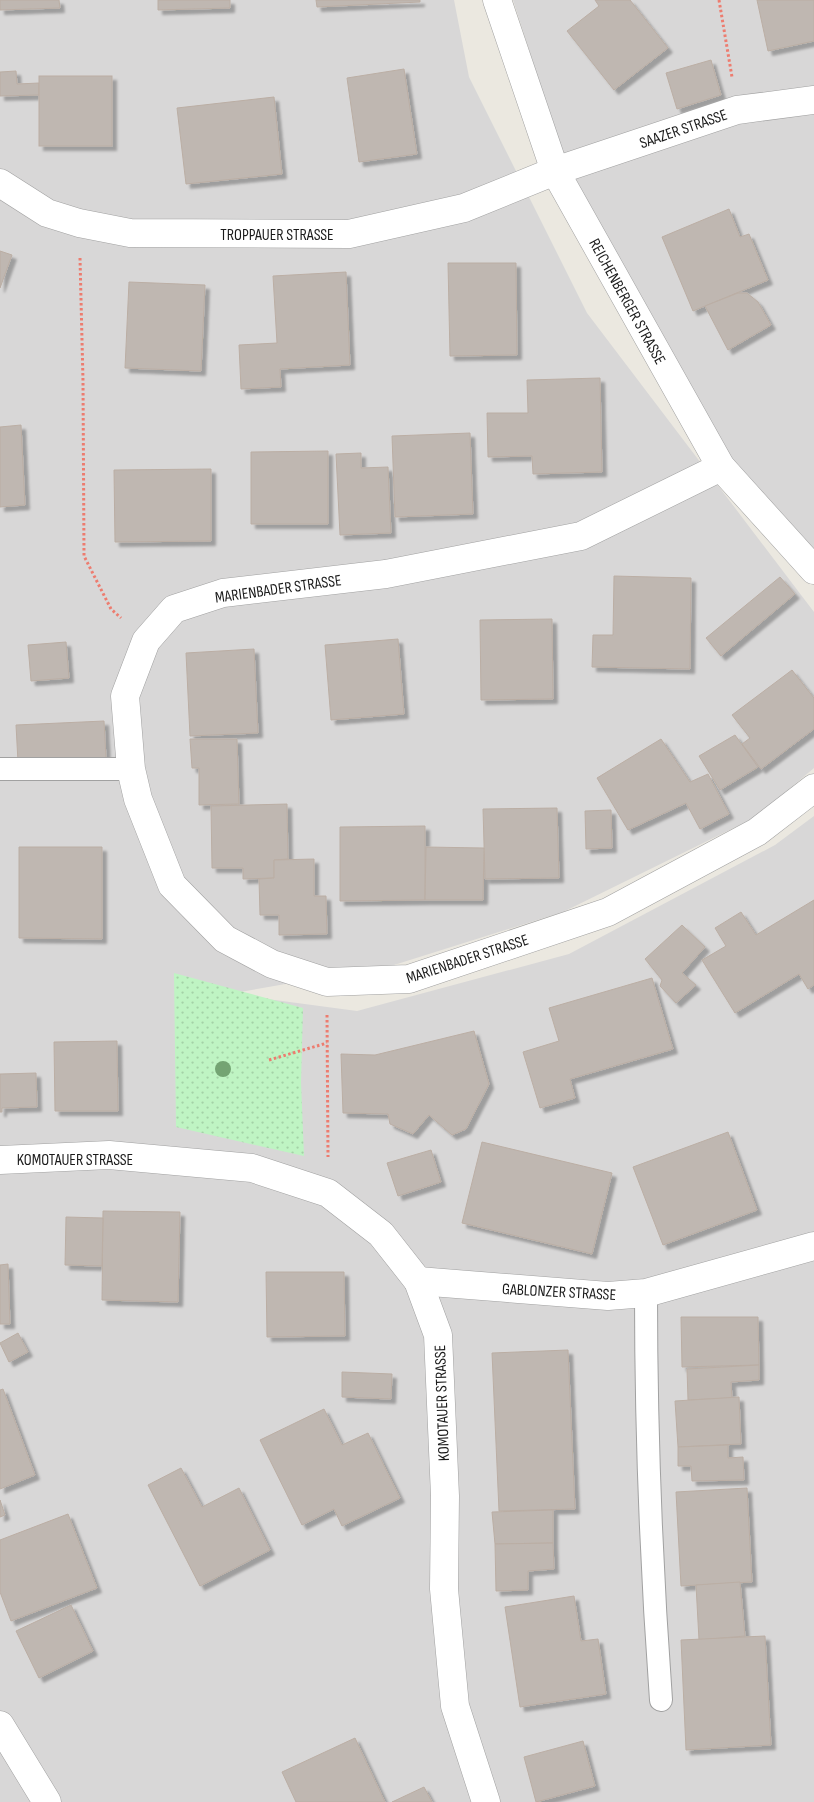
<svg xmlns="http://www.w3.org/2000/svg" width="814" height="1802" font-family="'Sofia Sans Condensed',sans-serif">
<style>
.residential{fill:#d8d7d7}
.park{fill:url(#park-dots)}
.building{fill:#bfb7b1;stroke:#bbaea4;filter:url(#shadow)}
.lines{fill:none;stroke-linecap:round;stroke-linejoin:round}
.service-casing{stroke:#a1a1a1;stroke-width:24}
.minor-casing{stroke:#a1a1a1;stroke-width:29}
.path{stroke:#ed7c6f;stroke-width:3;stroke-dasharray:2.5 2.5;stroke-linecap:butt}
.service{stroke:#fff;stroke-width:22}
.minor{stroke:#fff;stroke-width:28}
.tree{fill:#74a473}
.labels{text-anchor:middle;stroke-width:5;stroke-linejoin:round;paint-order:stroke}
.street-label{font-size:16px;fill:#1a1a1a;stroke:#fff}
</style>
<defs>
<pattern id="park-dots" width="8" height="8" patternUnits="userSpaceOnUse" patternTransform="scale(1.25)"><rect width="8" height="8" fill="#bff4c3"/><path d="M2 2h.1M6 6h.1" fill="none" stroke="#a4d1a7" stroke-width="1.8" stroke-linecap="round"/></pattern>
<filter id="shadow"><feDropShadow dx="4.5" dy="4.5" stdDeviation="1" flood-color="#0004"/></filter>
</defs>
<rect width="100%" height="100%" fill="#ebe8e0"/>
<g class="residential">
<path d="M0,0H454L469,77L587,313L814,612V768L756,817L563,912L394,965L229,994L357,1011L569,954L775,845L814,816V1802H0Z"/>
<path d="M513,0H814V555L769,509L608,295Z"/>
</g>
<path class="park" d="M174,973L303,1008L301,1082L304,1156L176,1127Z"/>
<g class="building">
<path d="M0,0H59L60,8L0,10Z"/>
<path d="M158,0H230V8L158,10Z"/>
<path d="M316,0H420V2L317,7Z"/>
<path d="M595,0H630L668,48L614,90L567,31L599,6Z"/>
<path d="M757,0H814V41L768,51Z"/>
<path d="M711,60L721,95L677,109L666,73Z"/>
<path d="M404,69L417,154L359,162L347,78Z"/>
<path d="M16,71L17,84L39,83V95L0,96V72Z"/>
<rect x="39" y="76" width="73" height="70"/>
<path d="M274,97L282,174L186,184L177,108Z"/>
<path d="M729,209L740,237L749,234L768,280L693,311L662,237Z"/>
<path d="M0,251L12,255L0,288Z"/>
<path d="M448,263H516L517,355L450,356Z"/>
<path d="M346,272L350,365L280,369L281,387L241,389L239,345L277,343L273,276Z"/>
<path d="M129,282L205,285L201,371L125,368Z"/>
<path d="M738,293H747L758,302L771,325L728,350L705,306Z"/>
<path d="M600,378L602,472L533,474L532,456L488,457L487,413H528L527,380Z"/>
<path d="M21,425L25,505L0,507V427Z"/>
<path d="M470,433L473,514L395,517L392,436Z"/>
<path d="M328,451V524H251V452Z"/>
<path d="M361,453V468L388,467L391,533L340,535L336,454Z"/>
<path d="M211,469V541L115,542L114,470Z"/>
<path d="M614,576L691,578L690,669L592,667L593,635H613Z"/>
<path d="M780,577L795,594L721,656L706,638Z"/>
<path d="M552,619L553,699L481,700L480,620Z"/>
<path d="M398,639L404,714L331,720L325,645Z"/>
<path d="M66,642L69,678L31,681L28,645Z"/>
<path d="M254,649L258,733L190,736L186,653Z"/>
<path d="M792,670L814,698V729L761,769L742,744L750,738L732,715Z"/>
<path d="M104,721L106,758L18,762L16,725Z"/>
<path d="M735,735L758,767L720,790L699,756Z"/>
<path d="M190,739H237L239,804L199,805V768H192Z"/>
<path d="M661,739L690,782L708,774L729,814L700,829L686,803L628,830L597,778Z"/>
<path d="M287,804L288,859L274,860V878L243,879V868H212L211,806Z"/>
<path d="M557,808L559,878L485,879L483,809Z"/>
<path d="M611,810L612,848L586,849L585,811Z"/>
<path d="M425,826V900L340,901V827Z"/>
<path d="M19,847H102V939L19,938Z"/>
<path d="M426,847L484,848L483,900H425Z"/>
<path d="M314,859V896H326L327,934L279,935V915H260L259,879L274,878V860Z"/>
<path d="M814,900V985L808,989L799,974L735,1013L702,960L726,946L715,928L741,912L756,935Z"/>
<path d="M682,925L705,947L682,973L696,985L676,1003L660,986L662,980L645,959Z"/>
<path d="M652,978L673,1049L570,1079L575,1098L540,1108L523,1052L559,1041L549,1008Z"/>
<path d="M474,1031L489,1084L466,1129L452,1135L429,1115L413,1134L390,1124L388,1114L343,1113L341,1054L375,1055Z"/>
<path d="M117,1041L118,1111H55L54,1042Z"/>
<path d="M36,1073L37,1107L2,1108V1112H0V1074Z"/>
<path d="M728,1132L757,1210L663,1245L633,1167Z"/>
<path d="M482,1142L612,1173L592,1254L462,1223Z"/>
<path d="M431,1150L441,1182L398,1196L387,1163Z"/>
<path d="M103,1211L180,1212L178,1302L102,1300Z"/>
<path d="M66,1217L103,1218L102,1266L65,1265Z"/>
<path d="M8,1264L10,1324H0V1265Z"/>
<path d="M266,1272H344L345,1336L267,1337Z"/>
<path d="M681,1317H758L759,1365L682,1367Z"/>
<path d="M18,1333L28,1352L9,1362L0,1343Z"/>
<path d="M568,1350L575,1509L499,1511L492,1353Z"/>
<path d="M759,1365V1380L731,1382L732,1398L688,1400L687,1369Z"/>
<path d="M342,1372L392,1374L391,1399L342,1397Z"/>
<path d="M3,1389L35,1475L0,1489V1390Z"/>
<path d="M739,1397L741,1444L678,1447L675,1401Z"/>
<path d="M324,1409L342,1445L368,1433L400,1498L342,1526L334,1509L302,1525L260,1440Z"/>
<path d="M728,1445V1458L743,1457L744,1480L692,1481L691,1466H678V1447Z"/>
<path d="M181,1468L202,1507L239,1488L270,1550L200,1586L148,1485Z"/>
<path d="M747,1488L752,1582L681,1586L676,1492Z"/>
<path d="M0,1500L5,1515L0,1517Z"/>
<path d="M553,1510V1543L495,1544L492,1512Z"/>
<path d="M68,1514L97,1588L11,1621L0,1592V1540Z"/>
<path d="M553,1543L554,1569L528,1571V1590L496,1591L495,1544Z"/>
<path d="M740,1582L745,1636L699,1640L696,1585Z"/>
<path d="M574,1596L581,1641L598,1639L606,1694L520,1707L505,1607Z"/>
<path d="M71,1605L93,1651L39,1678L16,1631Z"/>
<path d="M765,1636L771,1745L686,1750L681,1640Z"/>
<path d="M355,1738L385,1802H296L282,1772Z"/>
<path d="M583,1741L595,1786L536,1802L524,1757Z"/>
<path d="M424,1787L432,1802H392Z"/>
</g>
<g class="lines">
<defs>
<g id="service">
<path d="M0,769H131"/>
<path d="M646,1293C646,1429 651,1564 661,1700"/>
</g>
<g id="minor">
<path d="M497,0L555,171L721,467L814,570"/>
<path d="M0,183L47,213L79,223L130,233L349,234L464,208L555,171L737,110L814,100"/>
<path d="M721,467L581,536L386,574L223,593L174,609L146,641L125,696L131,769L138,799L172,885L225,939L272,964L327,982L409,979L608,912L757,832L814,788"/>
<path d="M0,1160L109,1155L252,1168L328,1193L381,1234L418,1281L438,1335L445,1496L444,1589L455,1706L486,1802"/>
<path d="M418,1281L608,1296L646,1293L814,1246"/>
<path d="M0,1725L47,1802"/>
</g>
</defs>
<use href="#service" class="service-casing"/>
<use href="#minor" class="minor-casing"/>
<g class="path">
<path d="M719,0L732,77"/>
<path d="M80,258L83,381L84,556L111,609L121,618"/>
<path d="M327,1015L328,1157"/>
<path d="M269,1060L327,1043"/>
</g>
<use href="#service" class="service"/>
<use href="#minor" class="minor"/>
</g>
<circle class="tree" cx="223" cy="1069" r="8"/>
<g class="labels">
<g class="street-label">
<text transform="translate(683 128) rotate(-19)" y="6">SAAZER STRASSE</text>
<text x="277" y="240">TROPPAUER STRASSE</text>
<text transform="translate(628 301) rotate(61)" y="6">REICHENBERGER STRASSE</text>
<text transform="translate(278 588) rotate(-8)" y="6">MARIENBADER STRASSE</text>
<text transform="translate(467 958) rotate(-18)" y="6">MARIENBADER STRASSE</text>
<text x="75" y="1165">KOMOTAUER STRASSE</text>
<text transform="translate(559 1291) rotate(3)" y="6">GABLONZER STRASSE</text>
<text transform="translate(441 1403) rotate(-92)" y="6">KOMOTAUER STRASSE</text>
</g>
</g>
</svg>
